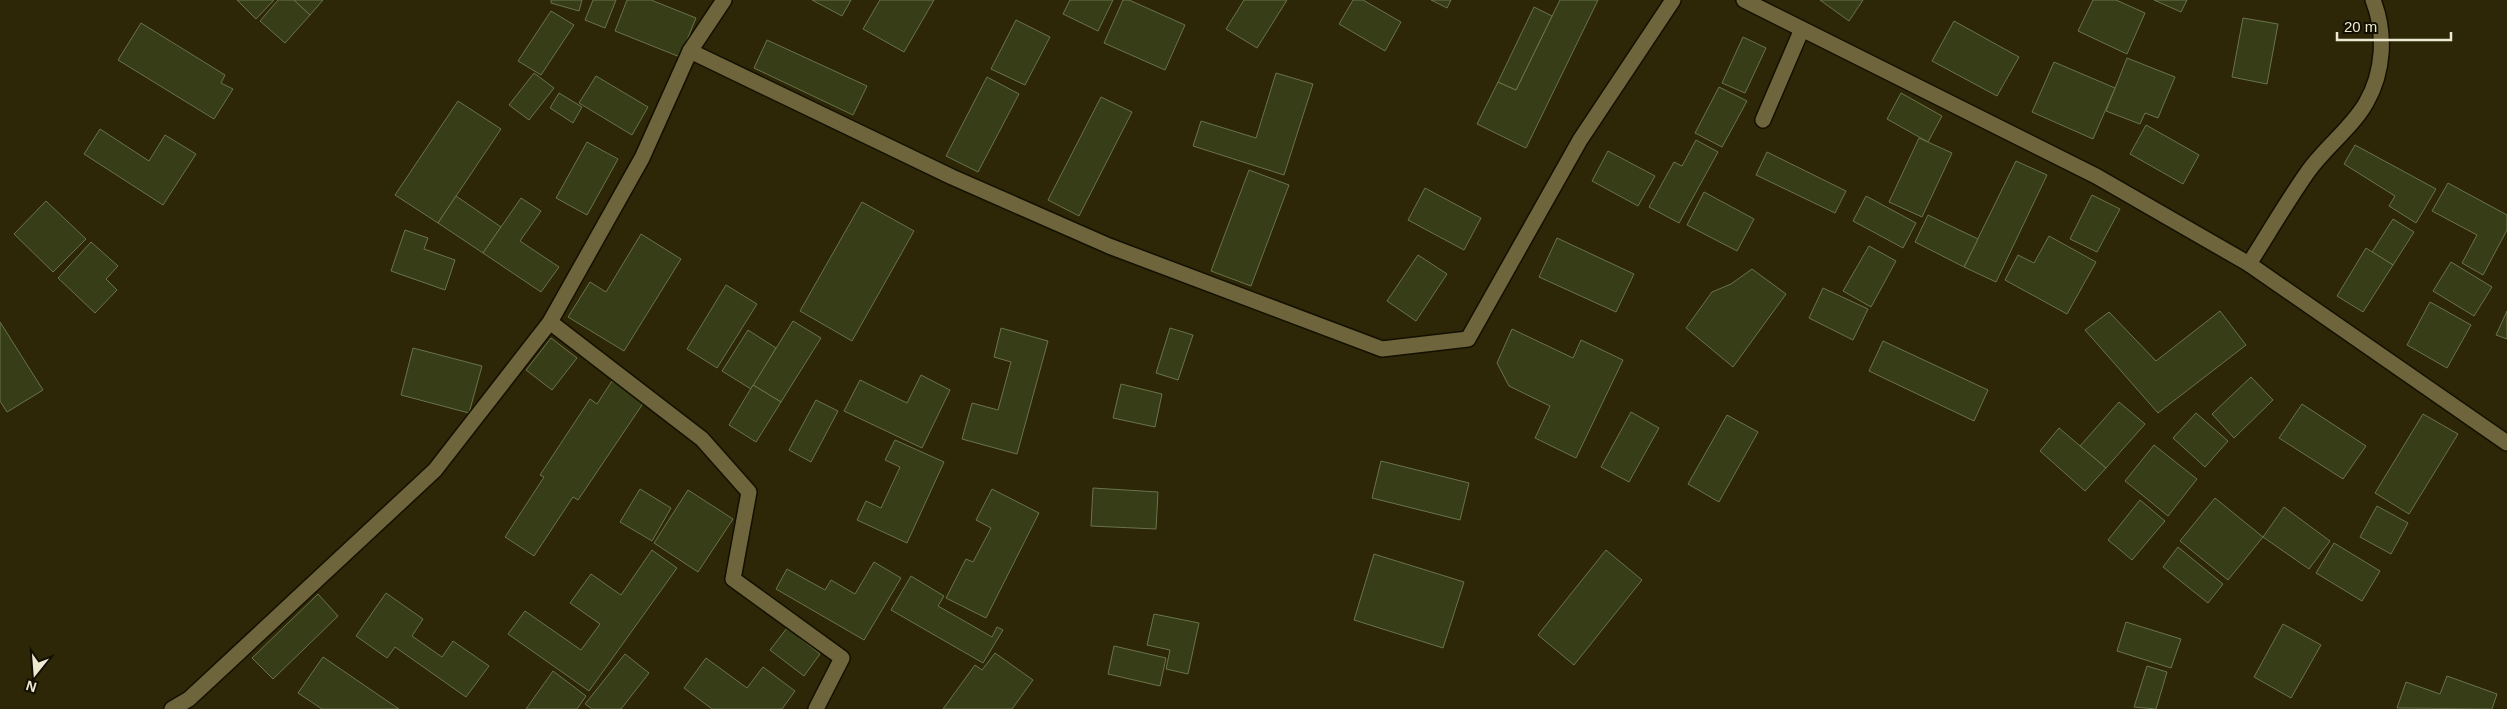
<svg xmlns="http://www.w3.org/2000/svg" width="2507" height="709" font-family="Helvetica,sans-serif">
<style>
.building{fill:#373e17;stroke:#6a734a}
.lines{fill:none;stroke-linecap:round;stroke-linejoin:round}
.lane-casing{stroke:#141000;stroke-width:18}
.lane{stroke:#6e653c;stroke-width:15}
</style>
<rect width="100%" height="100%" fill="#2d2707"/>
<g class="building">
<path d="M237,0H274L256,19Z"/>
<path d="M278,0H294L310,15L285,43L260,21Z"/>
<path d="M294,0H323L310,15Z"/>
<path d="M551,0H582L579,11L551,3Z"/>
<path d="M593,0H616L605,28L585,20Z"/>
<path d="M627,0H651L696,18L680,57L615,31Z"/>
<path d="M812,0H851L842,16Z"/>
<path d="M880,0H934L904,52L863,29Z"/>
<path d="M1070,0H1113L1098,31L1063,14Z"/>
<path d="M1123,0H1129L1185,25L1165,70L1104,43Z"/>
<path d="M1244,0H1287L1257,48L1226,29Z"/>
<path d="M1353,0H1363L1401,22L1385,51L1339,24Z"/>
<path d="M1431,0H1451L1447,8Z"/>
<path d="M1560,0H1598L1526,148L1477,124L1498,82L1516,90Z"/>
<path d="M1820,0H1863L1849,21Z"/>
<path d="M2093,0H2116L2145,13L2127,54L2078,31Z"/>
<path d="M2154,0H2187L2181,12Z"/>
<path d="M1534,7L1552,16L1516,90L1498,82Z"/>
<path d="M551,11L574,25L541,75L518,61Z"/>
<path d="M2243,18L2278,24L2267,84L2232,77Z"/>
<path d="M1016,20L1050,37L1025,85L991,69Z"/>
<path d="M1954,21L2019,57L1997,96L1932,61Z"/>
<path d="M141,23L225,75L221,83L233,89L214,119L118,60Z"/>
<path d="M1743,37L1766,48L1745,93L1722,83Z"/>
<path d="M767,40L867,86L853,115L754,68Z"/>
<path d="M2127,58L2175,77L2158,118L2145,113L2140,124L2106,111Z"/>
<path d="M2054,62L2115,88L2093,139L2032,112Z"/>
<path d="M534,73L554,88L529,120L509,105Z"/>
<path d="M1276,73L1313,84L1284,175L1193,146L1201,121L1256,138Z"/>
<path d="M596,76L648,107L632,135L579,103Z"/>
<path d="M987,77L1019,94L978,172L946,156Z"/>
<path d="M1719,87L1747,101L1722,147L1695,133Z"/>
<path d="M559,93L582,107L573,123L550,108Z"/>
<path d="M1901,93L1942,116L1928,142L1887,119Z"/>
<path d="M1101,97L1132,112L1079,216L1048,200Z"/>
<path d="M458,101L501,129L438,223L395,195Z"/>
<path d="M2146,125L2199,155L2183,184L2130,154Z"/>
<path d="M100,129L149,161L165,135L196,154L163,205L84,154Z"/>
<path d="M1919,138L1952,153L1922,217L1889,202Z"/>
<path d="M1696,140L1718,152L1679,223L1649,207L1674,162L1682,166Z"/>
<path d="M587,142L618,159L587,215L556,198Z"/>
<path d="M2355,145L2436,189L2416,223L2389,206L2395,196L2344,164Z"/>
<path d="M1608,151L1655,176L1638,206L1592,181Z"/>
<path d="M1767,152L1846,191L1835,213L1756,175Z"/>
<path d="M2016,161L2047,175L1996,282L1964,267Z"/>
<path d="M1249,170L1289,185L1251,286L1211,271Z"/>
<path d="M2448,183L2507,215V230L2483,275L2462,263L2477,235L2432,211Z"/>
<path d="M1425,188L1481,218L1464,250L1408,220Z"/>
<path d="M1704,192L1754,219L1737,251L1687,225Z"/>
<path d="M2092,195L2120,209L2097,252L2070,239Z"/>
<path d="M456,196L501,227L483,253L438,223Z"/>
<path d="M1866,196L1916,223L1903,248L1853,221Z"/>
<path d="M521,198L541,211L520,241L559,267L541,292L483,253Z"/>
<path d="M46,201L86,239L53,272L14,234Z"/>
<path d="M862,202L914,231L852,341L800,311Z"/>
<path d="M1928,215L1978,239L1964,267L1915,242Z"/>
<path d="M2393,219L2414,232L2393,265L2372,252Z"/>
<path d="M405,230L428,238L424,249L455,260L445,290L391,271Z"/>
<path d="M641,234L681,259L624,351L568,317L590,282L606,292Z"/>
<path d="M2049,236L2096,262L2067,314L2005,280L2018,255L2034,263Z"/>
<path d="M1557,238L1634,274L1616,312L1539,277Z"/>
<path d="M91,242L118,266L106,279L117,290L95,313L58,278Z"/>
<path d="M1869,246L1896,261L1871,307L1843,291Z"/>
<path d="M2366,248L2393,265L2363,312L2337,296Z"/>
<path d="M1418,255L1447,274L1416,321L1387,301Z"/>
<path d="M2451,262L2492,287L2474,316L2433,291Z"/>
<path d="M1752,269L1786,294L1733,367L1686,328L1712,292L1731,284Z"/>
<path d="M726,285L757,304L717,368L687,349Z"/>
<path d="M1823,288L1868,309L1853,340L1809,318Z"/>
<path d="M2430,302L2471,325L2447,368L2407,345Z"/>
<path d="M2220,311L2246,345L2158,413L2085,330L2109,312L2156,361Z"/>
<path d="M2507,311V339L2496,335Z"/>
<path d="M793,321L821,338L781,402L753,385Z"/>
<path d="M0,322L43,390L7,412L0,401Z"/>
<path d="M1001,328L1048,341L1017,454L962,439L972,403L998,410L1011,362L994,357Z"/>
<path d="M1170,328L1193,335L1178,380L1156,373Z"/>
<path d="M1512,329L1573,358L1581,340L1623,360L1576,458L1535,438L1550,406L1509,386L1497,363Z"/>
<path d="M748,330L776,348L751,389L722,371Z"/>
<path d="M551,338L577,358L552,390L526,370Z"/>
<path d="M1883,341L1988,390L1974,421L1869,371Z"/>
<path d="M413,348L482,366L469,413L401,395Z"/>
<path d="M921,375L950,390L922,448L844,411L860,380L907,403Z"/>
<path d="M2251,377L2273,400L2234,438L2212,414Z"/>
<path d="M612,381L644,402L578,500L573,497L534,556L505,537L544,477L540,475L590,399L597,404Z"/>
<path d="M1121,384L1162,394L1155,427L1113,418Z"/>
<path d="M753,385L781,402L756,442L729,425Z"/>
<path d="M816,400L838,411L811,462L789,450Z"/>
<path d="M2119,402L2145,424L2106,468L2080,446Z"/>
<path d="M2302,404L2366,446L2343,479L2279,438Z"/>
<path d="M1631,412L1659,428L1629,482L1601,467Z"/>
<path d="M2196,413L2228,441L2205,467L2173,438Z"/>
<path d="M2423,414L2458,434L2409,514L2375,493Z"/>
<path d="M1727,415L1758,432L1719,502L1688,484Z"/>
<path d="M2059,428L2106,468L2085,491L2040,451Z"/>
<path d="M895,440L944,462L907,543L857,520L866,501L881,508L900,467L885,460Z"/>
<path d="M2154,445L2197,479L2168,516L2125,481Z"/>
<path d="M1381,461L1469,483L1460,520L1372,498Z"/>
<path d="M1093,488L1158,492L1156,529L1091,526Z"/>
<path d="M640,489L671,508L652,541L620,522Z"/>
<path d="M992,489L1039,513L986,618L946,598L966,559L973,562L991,528L976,520Z"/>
<path d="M688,490L733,519L698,572L654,543Z"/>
<path d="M2215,498L2263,537L2228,580L2180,541Z"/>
<path d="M2140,500L2165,521L2132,560L2108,540Z"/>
<path d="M2377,506L2408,523L2391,554L2360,537Z"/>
<path d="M2284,507L2330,541L2309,569L2263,537Z"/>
<path d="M2334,543L2380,571L2362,601L2316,573Z"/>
<path d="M2178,547L2223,584L2208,603L2163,567Z"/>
<path d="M652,550L677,568L589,691L508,634L525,611L581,650L600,624L570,603L591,574L621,595Z"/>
<path d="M1606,550L1642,580L1574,665L1538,635Z"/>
<path d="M1374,554L1464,582L1443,648L1354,620Z"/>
<path d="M874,562L901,578L864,640L776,589L787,569L825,590L831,580L855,594Z"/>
<path d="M911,576L944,596L938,606L992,637L997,627L1003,630L983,663L891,610Z"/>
<path d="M386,593L423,619L412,636L442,657L453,641L489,666L466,697L395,647L387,658L356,636Z"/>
<path d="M318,594L338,616L273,679L252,658Z"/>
<path d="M1154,614L1199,623L1188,674L1166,669L1170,650L1147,645Z"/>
<path d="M2126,622L2181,639L2171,668L2117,651Z"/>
<path d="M2283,624L2321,645L2291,698L2254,677Z"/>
<path d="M787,628L820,654L804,676L770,650Z"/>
<path d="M1114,646L1166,658L1160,686L1108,674Z"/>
<path d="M995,653L1033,680L1012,709H943L975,665L982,670Z"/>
<path d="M625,654L649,673L621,709H592L585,704Z"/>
<path d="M323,657L399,709H322L298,693Z"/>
<path d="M706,658L747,688L763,667L795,691L782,709H712L684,688Z"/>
<path d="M2147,666L2167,672L2156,709L2134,707Z"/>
<path d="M553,671L586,696L577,709H526Z"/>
<path d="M2447,676L2497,694L2492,709L2397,708L2406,682L2440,694Z"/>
</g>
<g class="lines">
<defs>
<g id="lane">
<path d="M1744,0L2096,176L2249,264L2507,443"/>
<path d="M690,51L952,177L1109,246L1382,349L1468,339L1580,140L1673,0"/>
<path d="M1763,120L1802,29"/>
<path d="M2249,264C2268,234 2286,203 2307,173C2324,148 2351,129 2366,103C2384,72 2386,33 2373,0"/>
<path d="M550,322L702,439L749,492L733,579L842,658L816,709"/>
<path d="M172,709L189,699L435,470L550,322L642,158L690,51L724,0"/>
</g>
</defs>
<use href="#lane" class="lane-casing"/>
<use href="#lane" class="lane"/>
</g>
<g transform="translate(35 674) rotate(197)" stroke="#131002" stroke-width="4" paint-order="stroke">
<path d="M0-4L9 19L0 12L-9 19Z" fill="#ede9d2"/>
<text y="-8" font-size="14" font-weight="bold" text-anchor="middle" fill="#ede9d2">N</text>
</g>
<path d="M2337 32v8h114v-8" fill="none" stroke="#ede9d2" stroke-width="2.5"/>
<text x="2344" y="32" font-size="15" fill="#ede9d2" stroke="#131002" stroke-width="4" paint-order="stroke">20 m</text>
</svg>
